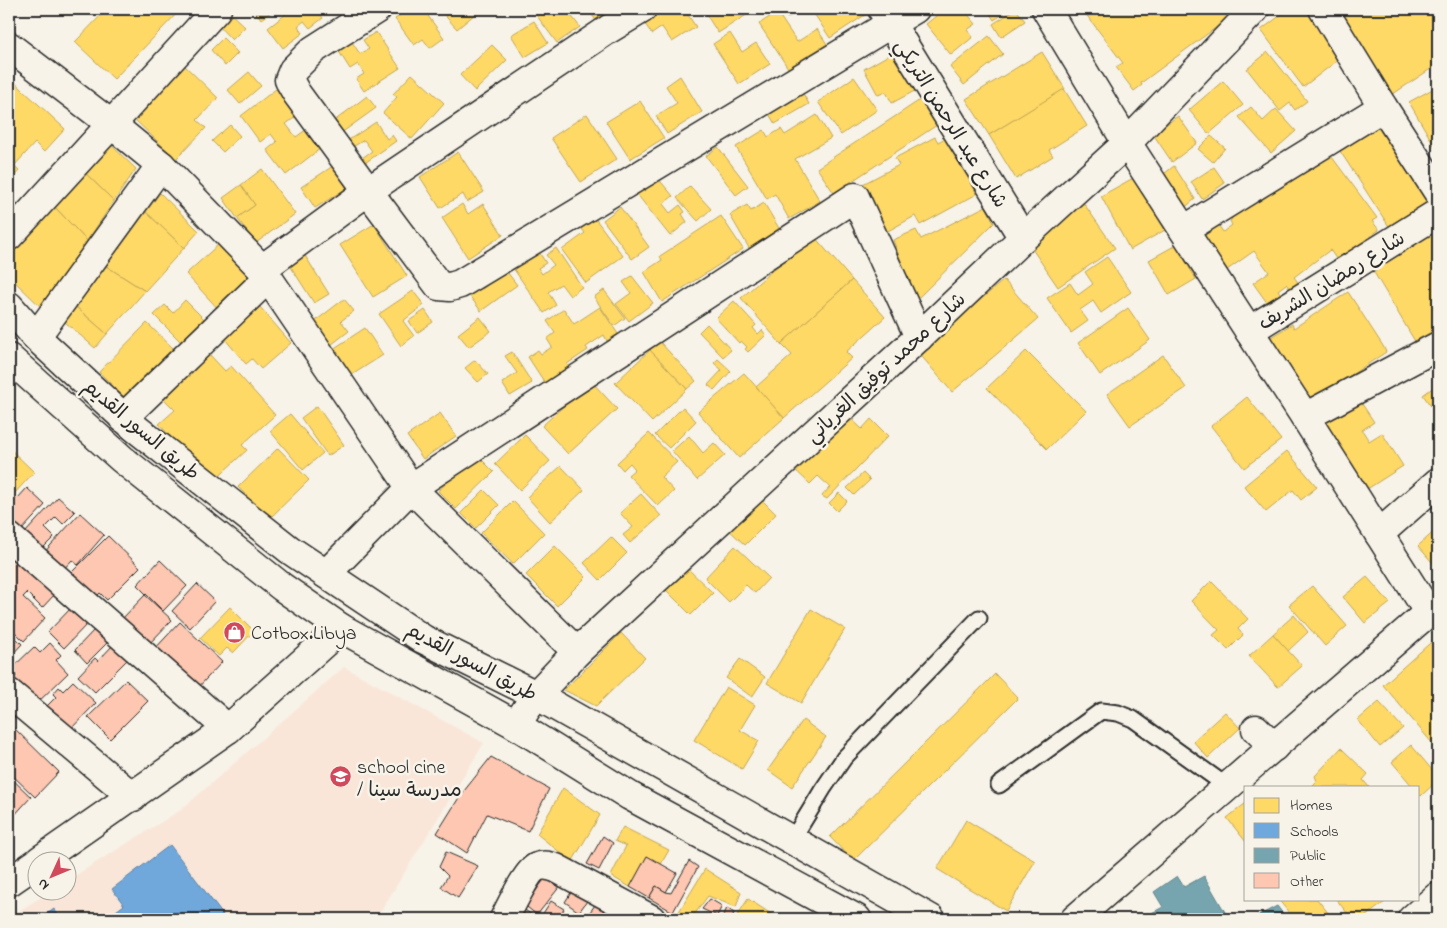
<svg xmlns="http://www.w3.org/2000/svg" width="1447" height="928" font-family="'Indie Flower','Playpen Sans Arabic',sans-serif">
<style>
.built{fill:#f9e6d8}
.homes{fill:#ffd966;stroke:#bfa554}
.schools{fill:#6fa8dc;stroke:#5b82a7}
.public{fill:#76a5af;stroke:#608087}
.building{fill:#fec7b1;stroke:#2b2b2b}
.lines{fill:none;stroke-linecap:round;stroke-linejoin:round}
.service-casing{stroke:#2b2b2b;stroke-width:19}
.minor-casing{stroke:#2b2b2b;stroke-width:31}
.secondary-casing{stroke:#2b2b2b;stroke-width:31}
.service{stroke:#f7f3e8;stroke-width:15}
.minor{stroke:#f7f3e8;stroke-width:28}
.secondary{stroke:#f7f3e8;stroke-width:28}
.labels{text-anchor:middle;stroke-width:5;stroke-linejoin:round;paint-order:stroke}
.street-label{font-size:20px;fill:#2b2b2b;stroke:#f7f3e8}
.poi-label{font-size:20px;fill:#2b2b2b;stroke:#f7f3e8;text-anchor:start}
</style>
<rect width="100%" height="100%" fill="#f7f3e8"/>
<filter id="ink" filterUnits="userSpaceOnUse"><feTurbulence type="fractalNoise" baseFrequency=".02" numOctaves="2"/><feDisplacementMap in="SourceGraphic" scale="10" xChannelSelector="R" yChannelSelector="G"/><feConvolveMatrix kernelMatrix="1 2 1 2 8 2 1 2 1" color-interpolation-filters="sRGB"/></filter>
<g filter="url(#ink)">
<path class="built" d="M344,667L484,743L376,919H9V917L51,891L68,890V880L181,810Z"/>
<g class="homes">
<path d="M107,9H181L114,79L75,42Z"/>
<path d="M226,9L245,27L232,40L212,19Z"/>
<path d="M254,9H275L261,19Z"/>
<path d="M282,9H316L323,18L310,28L304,21L298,26L303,33L283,48L268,28L286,14Z"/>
<path d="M408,9H423L444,38L430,48L423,39L414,45L395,19Z"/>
<path d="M439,9H481L457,29Z"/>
<path d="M539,9H566L580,27L557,43L534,12Z"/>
<path d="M588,9H618L597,22Z"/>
<path d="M653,9H684L696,27L672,42L662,27L652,34L640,17Z"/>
<path d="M708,9H745L748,14L718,33L704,11Z"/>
<path d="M785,9H800L801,10L787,18L782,11Z"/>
<path d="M811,9H865L868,13L830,38Z"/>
<path d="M945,9H963L976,24L967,30L973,37L951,55L926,24Z"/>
<path d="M987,9H1011L994,20Z"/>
<path d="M1016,9L1025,21L1001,37L993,24Z"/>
<path d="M1082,9H1241L1141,83L1142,85L1134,91L1116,67L1123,63Z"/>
<path d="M1289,9H1306L1342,57L1303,87L1261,30Z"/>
<path d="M1332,9H1438V64L1390,96Z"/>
<path d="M777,12L797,42L817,29L827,44L788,68L759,24Z"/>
<path d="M534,21L548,43L525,57L511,35Z"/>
<path d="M376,32L400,68L364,91L356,79L364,74L358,64L350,69L338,50L352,42L360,54L369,49L363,40Z"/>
<path d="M730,33L742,52L756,43L770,64L739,84L713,44Z"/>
<path d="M989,36L1003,54L964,85L950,67Z"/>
<path d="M223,38L238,53L225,66L211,50Z"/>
<path d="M492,45L507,60L475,91L460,75Z"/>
<path d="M901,48L922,87L892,103L886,92L878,95L864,69Z"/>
<path d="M1042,52L1065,89L989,135L966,99Z"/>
<path d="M1268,52L1307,101L1295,110L1290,103L1280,111L1247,69Z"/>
<path d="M183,64L218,98L197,120L206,128L176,159L132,117Z"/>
<path d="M249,72L261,86L240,104L228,90Z"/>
<path d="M412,74L444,103L412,139L383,113L397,97L393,94Z"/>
<path d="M680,76L702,112L667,134L656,116L677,103L666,86Z"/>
<path d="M9,77L65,129L44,152L35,143L14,166L19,171L9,182Z"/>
<path d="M854,77L877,110L841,135L818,102Z"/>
<path d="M1223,81L1243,105L1209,134L1189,110Z"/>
<path d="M1438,86V152L1409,102Z"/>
<path d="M799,87L809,104L775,124L765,107Z"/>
<path d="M276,89L297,116L286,124L296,137L307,129L321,148L286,175L267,150L277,142L271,134L260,142L241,116Z"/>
<path d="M1064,89L1087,126L1049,150L1053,156L1016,179L989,135Z"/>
<path d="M367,96L376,108L337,136L329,125Z"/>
<path d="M926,96L943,121L834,193L817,168Z"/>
<path d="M640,101L664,138L630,159L606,122Z"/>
<path d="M1251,107L1263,121L1276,109L1296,131L1271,153L1239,117Z"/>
<path d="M587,114L617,159L581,182L551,138Z"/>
<path d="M817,115L831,138L795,159L820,201L789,219L775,194L767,199L736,147L764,130L768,137L781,129L785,135Z"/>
<path d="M1178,116L1197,143L1172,162L1153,134Z"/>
<path d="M376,122L387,139L392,135L396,141L362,165L359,160L372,151L364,140L351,148L347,141Z"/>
<path d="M230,125L240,136L223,152L212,141Z"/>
<path d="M1378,127L1428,203L1390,228L1340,151Z"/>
<path d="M1211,136L1225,148L1213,162L1198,149Z"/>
<path d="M935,137L938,142L947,137L977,194L920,225L915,216L886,232L861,185L899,165L895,158Z"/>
<path d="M109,143L136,169L114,201L82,170Z"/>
<path d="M718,147L748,186L736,195L706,156Z"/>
<path d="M1326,149L1377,218L1372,221L1379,230L1337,260L1330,250L1294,277L1302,288L1294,293L1286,284L1278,290L1286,301L1273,311L1253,283L1269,272L1254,251L1227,270L1199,232L1215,220L1223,232L1232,225L1230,221L1232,219L1231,217Z"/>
<path d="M458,152L484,192L467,202L463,194L440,208L420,177Z"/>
<path d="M333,166L347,188L315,208L301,187Z"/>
<path d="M1174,166L1195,199L1181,211L1160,177Z"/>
<path d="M1214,167L1225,183L1202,199L1191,182Z"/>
<path d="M262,169L295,214L256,243L237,218L255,205L241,185Z"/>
<path d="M82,170L114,201L87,241L50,202Z"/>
<path d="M656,176L673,196L663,204L670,213L680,205L685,212L682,214L687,222L670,236L636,193Z"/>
<path d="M1135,177L1165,230L1130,250L1101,196Z"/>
<path d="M241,185L255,205L237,218L223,198Z"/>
<path d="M690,186L711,209L698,221L677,198Z"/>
<path d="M160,193L199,231L184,248L146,212Z"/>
<path d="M1082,201L1115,248L1058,287L1026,240Z"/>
<path d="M50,202L87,241L42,308L9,276V243Z"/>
<path d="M764,203L780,230L749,248L730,215L747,205L751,211Z"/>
<path d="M462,204L468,214L483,204L503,235L468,258L442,218Z"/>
<path d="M986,206L994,223L916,300L893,240L916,230L921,239Z"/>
<path d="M620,207L649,247L632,259L603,220Z"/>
<path d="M146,212L184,248L145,291L106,266Z"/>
<path d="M591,213L623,256L586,283L562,250L585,233L578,224Z"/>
<path d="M721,216L743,249L662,302L644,272L662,260L660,256Z"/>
<path d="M374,224L407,276L373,297L340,245Z"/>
<path d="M1438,230V330L1416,343L1372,269L1412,232L1418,242Z"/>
<path d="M813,235L852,280L781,344L741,298Z"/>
<path d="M220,243L256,282L222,313L186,274Z"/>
<path d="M533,243L546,263L538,268L542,274L554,265L546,255L556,248L582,287L570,296L561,284L548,292L556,305L544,313L513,268L529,258Z"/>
<path d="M1176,245L1196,279L1169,295L1149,260Z"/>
<path d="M299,246L329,294L314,303L284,256Z"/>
<path d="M1107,257L1131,292L1101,313L1093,301L1080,310L1088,321L1071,333L1047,298L1070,283L1078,295L1093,284L1085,272Z"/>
<path d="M501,264L517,285L481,311L465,290L476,282L482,289L496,278L491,271Z"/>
<path d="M106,266L145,291L107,334L76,307Z"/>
<path d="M632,276L653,303L629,321L616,304L631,293L623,282Z"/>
<path d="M852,280L885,317L846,352L852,358L784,418L756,387L792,355L781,344Z"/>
<path d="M1004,280L1038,319L952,392L918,352Z"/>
<path d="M604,290L625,318L614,326L594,297Z"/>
<path d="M413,291L424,305L403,321L414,336L401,346L379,314Z"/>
<path d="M1348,292L1383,346L1386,352L1309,403L1263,342L1292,324L1294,328Z"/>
<path d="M344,299L354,311L341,321L349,331L327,348L309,326Z"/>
<path d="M185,300L211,326L188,349L154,315L165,305L173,313Z"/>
<path d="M734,301L756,325L753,328L758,334L762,330L766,335L748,352L745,349L747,347L741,341L739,343L716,318Z"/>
<path d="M76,307L107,334L95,348L65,322Z"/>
<path d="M260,307L291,343L261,369L252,359L246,364L224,338Z"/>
<path d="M600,307L618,334L607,341L604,335L586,347L588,350L567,364L569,367L545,383L528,357L538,350L541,354L552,347L547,339L555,333L547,321L564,309L574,324Z"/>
<path d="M1128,308L1150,340L1100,375L1078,343Z"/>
<path d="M425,310L433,322L417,333L409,321Z"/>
<path d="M480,317L491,331L469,347L458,334Z"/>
<path d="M147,323L177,352L129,402L99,372Z"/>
<path d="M707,324L731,350L723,357L699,332Z"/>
<path d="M365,328L383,355L344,380L327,353Z"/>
<path d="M659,341L696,381L687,389L650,350Z"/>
<path d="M650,350L687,389L652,422L615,383Z"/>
<path d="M1026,351L1086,411L1047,449L987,388Z"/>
<path d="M512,352L532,383L510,396L502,383L517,373L505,356Z"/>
<path d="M209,354L225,371L231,366L275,415L242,445L247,450L212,482L159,424L175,410L162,397Z"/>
<path d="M1163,355L1186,388L1130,426L1107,394Z"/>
<path d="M718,359L731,371L714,390L708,385L722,370L714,363Z"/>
<path d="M475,360L488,374L478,382L465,368Z"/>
<path d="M744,373L784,418L739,458L698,412Z"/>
<path d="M591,381L617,409L568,454L542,426Z"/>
<path d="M1438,384V416L1423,395Z"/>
<path d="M1356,395L1374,422L1362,430L1369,441L1382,433L1403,466L1361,493L1314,423Z"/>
<path d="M1247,397L1281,440L1244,468L1211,426Z"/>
<path d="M317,406L344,445L328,456L301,418Z"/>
<path d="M683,407L696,421L669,448L655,435Z"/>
<path d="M841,409L862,429L871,419L888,436L827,499L822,496L830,487L818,476L810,484L789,464Z"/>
<path d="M440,413L456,436L423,459L407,436Z"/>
<path d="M290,414L323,453L303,470L270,431Z"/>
<path d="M649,433L677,462L661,477L674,491L658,506L628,475L635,469L630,463L623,470L617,463Z"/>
<path d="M525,435L550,461L520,490L495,464Z"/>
<path d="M689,436L703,453L714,443L725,455L697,480L672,451Z"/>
<path d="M9,448L34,472L14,494L9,489Z"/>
<path d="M278,448L309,480L269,519L238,487Z"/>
<path d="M1287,451L1317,487L1301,500L1293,490L1266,512L1244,486Z"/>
<path d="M476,454L494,472L456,509L438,491Z"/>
<path d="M561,466L584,490L550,522L527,497Z"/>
<path d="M863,473L870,480L854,495L847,488Z"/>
<path d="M484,490L499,505L476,528L461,513Z"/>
<path d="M839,493L847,501L837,511L829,503Z"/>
<path d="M641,494L661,516L630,543L623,535L633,527L620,513Z"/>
<path d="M756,494L776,514L745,545L725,526Z"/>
<path d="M513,501L544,533L513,564L481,533Z"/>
<path d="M1438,528V569L1418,546Z"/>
<path d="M611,537L627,553L600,580L584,563Z"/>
<path d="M555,546L586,577L557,606L526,575Z"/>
<path d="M735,546L769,578L755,593L746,585L729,602L705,578Z"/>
<path d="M686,567L713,593L691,615L665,589Z"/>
<path d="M1367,577L1390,603L1365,623L1343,597Z"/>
<path d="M1211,581L1248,619L1238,629L1243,635L1228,650L1213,635L1219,630L1191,601Z"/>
<path d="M1312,586L1347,626L1325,646L1289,605Z"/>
<path d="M230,607L254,631L233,653L227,648L219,656L200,638Z"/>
<path d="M811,609L845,629L801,703L767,683Z"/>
<path d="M1294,615L1308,632L1288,651L1273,634Z"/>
<path d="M621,633L645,658L596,706L564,690Z"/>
<path d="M1273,634L1302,666L1278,687L1249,656Z"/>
<path d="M1438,636V750L1383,685Z"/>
<path d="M740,659L765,677L752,697L726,678Z"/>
<path d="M995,674L1018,698L853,861L830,837Z"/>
<path d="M726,687L755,705L740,730L759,741L742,769L694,740Z"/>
<path d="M1379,702L1403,728L1380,747L1358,720Z"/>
<path d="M1225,712L1240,728L1208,758L1193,741Z"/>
<path d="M803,720L826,737L792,787L768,770Z"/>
<path d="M1411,745L1438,777V780L1421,796L1418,793V787H1413L1392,762Z"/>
<path d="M1341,748L1368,774L1363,780L1369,787H1311L1317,781L1315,776Z"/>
<path d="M563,788L600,815L572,862L537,834Z"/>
<path d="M1246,803V842L1227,818Z"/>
<path d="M966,820L1035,861L1006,911L937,869Z"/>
<path d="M623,827L669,850L661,864L647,856L630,887L611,876L626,846L615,841Z"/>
<path d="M705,869L741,892L736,907L708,896L691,919H685L677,915Z"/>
<path d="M748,899L779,919H735Z"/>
<path d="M1278,899H1317L1333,919H1294Z"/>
<path d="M1336,899H1389L1362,919H1352Z"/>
</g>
<g class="schools">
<path d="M170,845L226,919H105L124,905L112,889Z"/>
<path d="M54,909L61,919H40Z"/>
</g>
<g class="public">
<path d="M1177,876L1184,887L1204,876L1229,919H1147L1146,916L1163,907L1154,892Z"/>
<path d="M1277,906L1287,919H1252Z"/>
</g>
<g class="building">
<path d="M27,488L45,505L21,531L9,520V493L17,499Z"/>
<path d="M58,497L75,512L63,524L56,517L45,528L54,537L42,549L25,533Z"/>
<path d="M80,513L104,535L78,565L72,560L60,573L41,556Z"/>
<path d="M108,536L140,567L107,600L100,593L91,602L76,588L82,582L72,572Z"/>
<path d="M9,551L55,594L42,608L27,593L23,597L45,618L24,641L9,626Z"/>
<path d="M160,560L187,586L163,611L137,585Z"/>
<path d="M197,584L215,601L190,628L172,611Z"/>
<path d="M145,595L172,620L147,646L120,621Z"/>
<path d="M73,606L89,622L64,648L48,632Z"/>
<path d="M180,622L222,662L193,693L151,653Z"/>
<path d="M95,629L108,642L87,663L75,650Z"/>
<path d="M9,631L22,644L9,658Z"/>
<path d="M50,643L61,655L56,660L68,673L32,708L9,683L16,676L10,670L34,647L40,653Z"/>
<path d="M114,644L129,658L95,692L78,676L95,658L98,661Z"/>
<path d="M126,680L148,701L110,739L88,717Z"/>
<path d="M73,681L96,703L65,735L41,712L56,697L53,694L59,687L63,691Z"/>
<path d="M13,727L59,772L35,797L9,772V731Z"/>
<path d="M491,757L549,789L528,831L487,814L467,853L437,833L460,796Z"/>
<path d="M9,776L31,797L11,819L9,817Z"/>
<path d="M603,836L613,843L599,870L587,864Z"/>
<path d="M446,852L478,866L458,898L441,887L448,876L439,867Z"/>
<path d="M647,856L677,873L666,892L656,886L649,898L630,887Z"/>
<path d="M689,861L698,867L673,912L649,898L656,886L666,892L671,893Z"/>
<path d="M536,870L561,885L537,915L518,900Z"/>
<path d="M572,891L587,901L579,912L565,902Z"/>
<path d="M710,899L722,906L717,916L702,909Z"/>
<path d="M551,901L564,909L558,919H543L540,918Z"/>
<path d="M595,905L604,911L598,918L590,912Z"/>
<path d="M521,907L537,919H514Z"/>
<path d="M727,908L734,913L731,919H722Z"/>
<path d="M610,912L624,919H604Z"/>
</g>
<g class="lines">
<defs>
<g id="service">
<path d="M999,785L1101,711L1118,713L1133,719L1228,787"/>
<path d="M792,840L823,789L844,758L979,618"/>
</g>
<g id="minor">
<path d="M377,9L313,50L293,70L289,80L297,94L368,191L439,286L450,287L460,284L915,9"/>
<path d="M882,9L1023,238"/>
<path d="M1046,9L1127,143L1305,417L1429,613"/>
<path d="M1323,9L1383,107L1438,192"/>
<path d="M9,46L111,124L161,165L262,269L411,488L577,652"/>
<path d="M1184,230L1383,107"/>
<path d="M9,236L217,9"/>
<path d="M262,269L368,191L609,29L642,9"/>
<path d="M1249,331L1438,213"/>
<path d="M36,337L161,165"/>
<path d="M1305,417L1438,346"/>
<path d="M123,418L268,278"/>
<path d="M1379,534L1438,482"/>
<path d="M9,537L228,729"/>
<path d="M326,574L411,488L855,197L919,337"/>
<path d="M9,693L133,797"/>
<path d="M516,725L536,695L577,652L919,337L1023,238L1127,143L1255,9"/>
<path d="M1256,729L1274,747"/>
<path d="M40,860L228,729L341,628"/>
<path d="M9,882L38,862"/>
<path d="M504,919C510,908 527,871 537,867C544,864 550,866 556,868L651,919"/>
<path d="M1075,919L1438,604"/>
<path d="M1412,919L1438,896"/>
</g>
<g id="secondary">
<path d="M9,306L36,337L134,427L290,550L423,639L536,695L931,919"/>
<path d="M9,358L122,459L282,587L341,628L516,725L630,796L857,919"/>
</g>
</defs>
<use href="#service" class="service-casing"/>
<use href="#minor" class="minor-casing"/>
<use href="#secondary" class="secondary-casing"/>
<use href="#service" class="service"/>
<use href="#minor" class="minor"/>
<use href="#secondary" class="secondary"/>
</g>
</g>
<defs>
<symbol id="shop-disc" viewBox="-11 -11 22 22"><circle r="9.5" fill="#d1495b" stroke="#f7f3e8"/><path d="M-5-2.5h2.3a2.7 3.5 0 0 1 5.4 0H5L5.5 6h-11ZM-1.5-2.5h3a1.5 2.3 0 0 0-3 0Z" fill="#fff"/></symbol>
<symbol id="school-disc" viewBox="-11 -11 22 22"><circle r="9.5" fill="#d1495b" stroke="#f7f3e8"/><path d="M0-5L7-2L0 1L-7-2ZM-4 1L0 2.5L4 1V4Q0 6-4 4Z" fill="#fff"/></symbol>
</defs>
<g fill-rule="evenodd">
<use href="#shop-disc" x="222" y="620" width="25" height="25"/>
<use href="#school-disc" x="328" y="764" width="25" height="25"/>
</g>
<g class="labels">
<g class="street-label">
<text transform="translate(952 123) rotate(58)" y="7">شارع عبد الرحمن التريكي</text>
<text transform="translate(1331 280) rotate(-32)" y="7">شارع رمضان الشريف</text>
<text transform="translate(885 367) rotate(-43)" y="7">شارع محمد توفيق الغرياني</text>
<text transform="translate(142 429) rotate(40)" y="7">طريق السور القديم</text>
<text transform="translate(472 661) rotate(28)" y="7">طريق السور القديم</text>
</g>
<g class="poi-label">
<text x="251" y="639">Cotbox.Libya</text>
<text x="357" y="773">school cine<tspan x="357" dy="23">/ مدرسة سينا</tspan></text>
</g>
</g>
<rect width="1447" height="928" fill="none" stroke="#f7f3e8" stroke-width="30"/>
<rect x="15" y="15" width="1417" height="898" fill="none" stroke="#2b2b2b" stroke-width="2" filter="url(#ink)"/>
<rect x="1244" y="786" width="175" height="115" fill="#f7f3e8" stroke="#a5a39c"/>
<rect x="1254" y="798" width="25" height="15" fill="#ffd966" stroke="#a5a39c"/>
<text x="1290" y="810" font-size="15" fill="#2b2b2b">Homes</text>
<rect x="1254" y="823" width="25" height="15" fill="#6fa8dc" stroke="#a5a39c"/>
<text x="1290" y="836" font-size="15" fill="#2b2b2b">Schools</text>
<rect x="1254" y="848" width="25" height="15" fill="#76a5af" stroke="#a5a39c"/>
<text x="1290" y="860" font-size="15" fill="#2b2b2b">Public</text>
<rect x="1254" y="873" width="25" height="15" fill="#fec7b1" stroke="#a5a39c"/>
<text x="1290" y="886" font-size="15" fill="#2b2b2b">Other</text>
<g transform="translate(52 876) rotate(226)"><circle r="24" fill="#f7f3e8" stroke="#a5a39c"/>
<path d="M0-4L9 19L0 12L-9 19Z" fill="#d1495b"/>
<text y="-8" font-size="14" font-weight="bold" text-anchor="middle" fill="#2b2b2b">N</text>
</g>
</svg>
